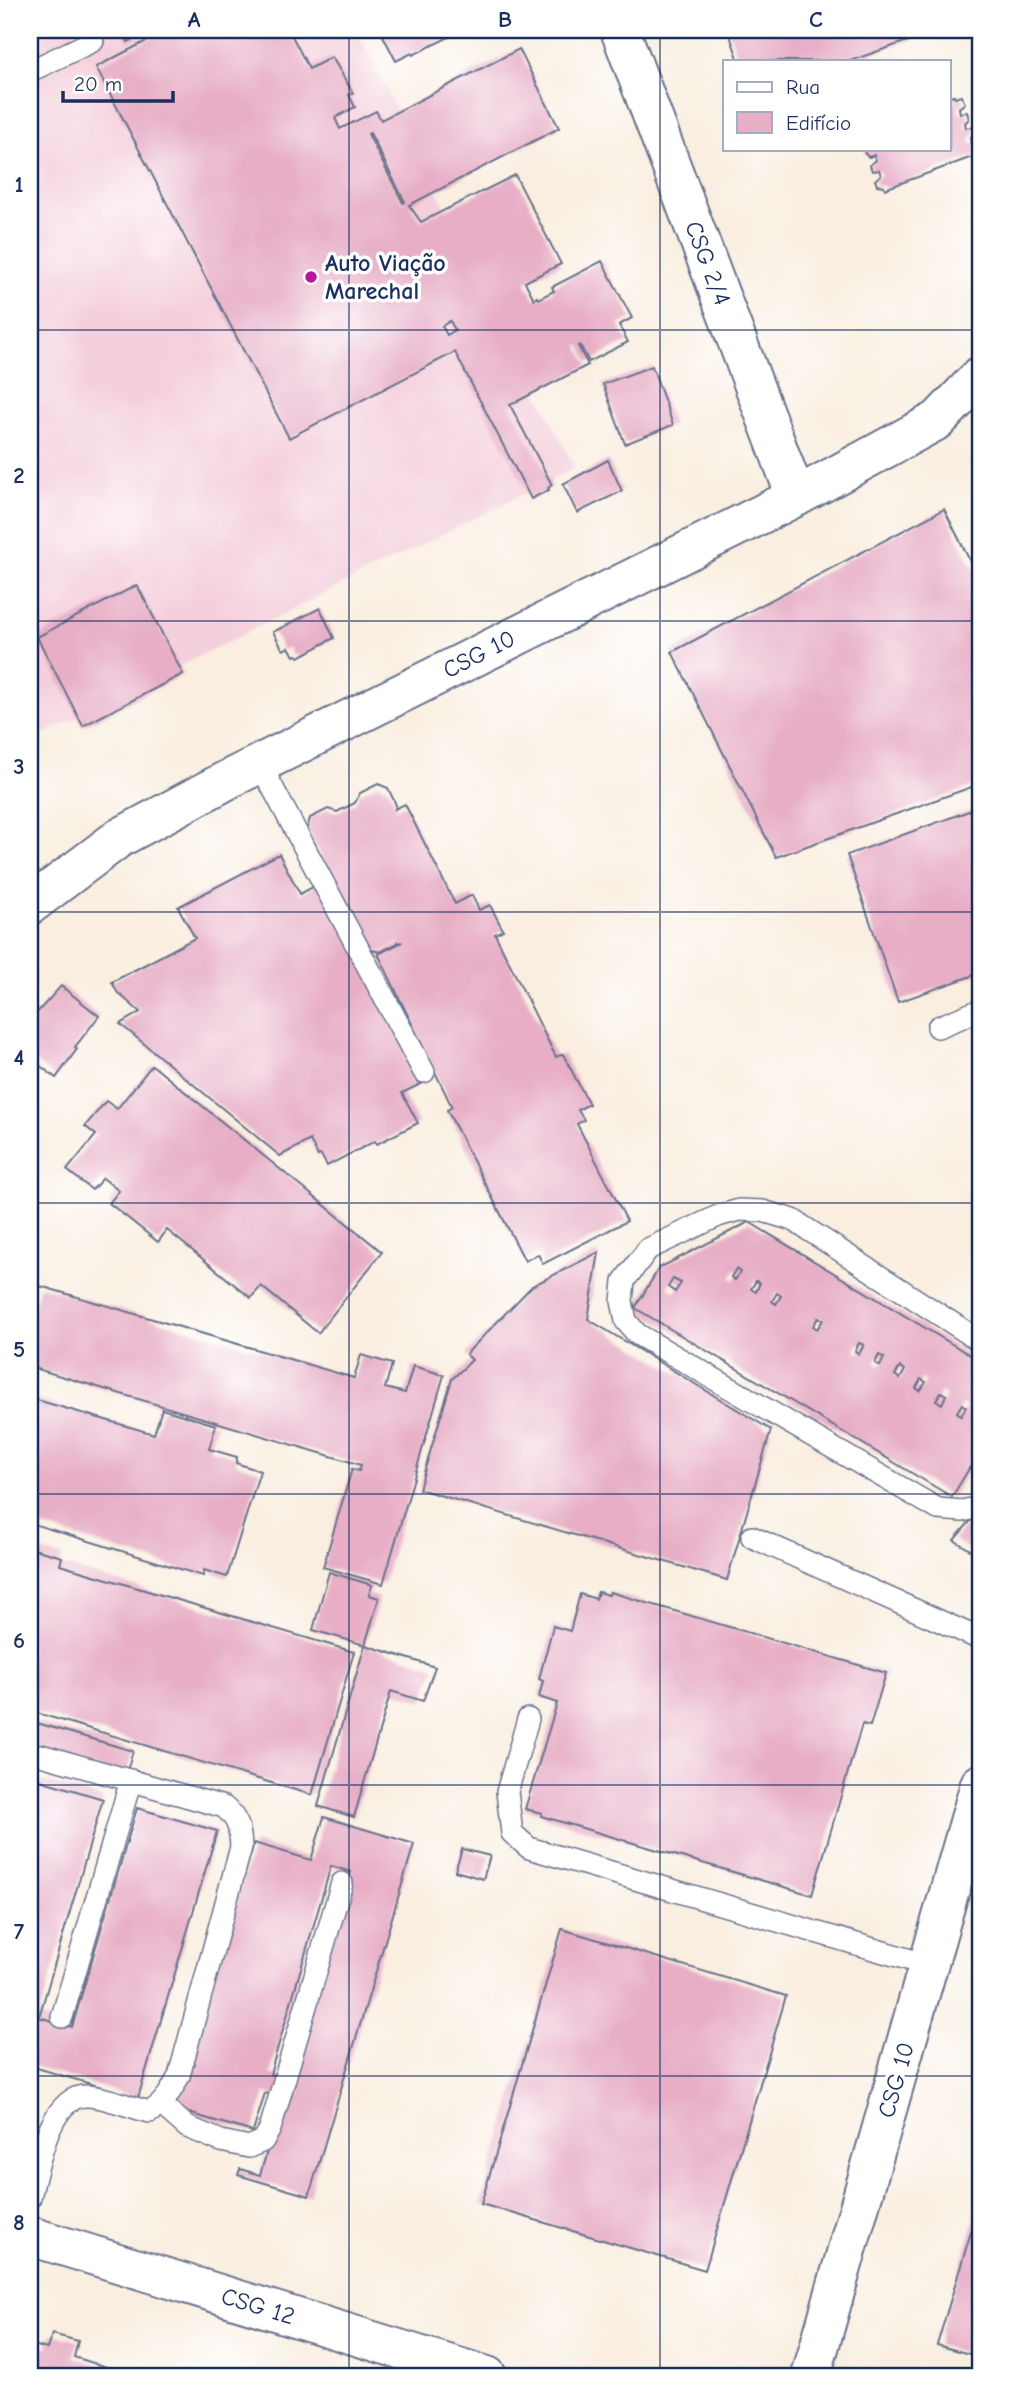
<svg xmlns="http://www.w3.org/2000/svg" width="1010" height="2406" font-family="'Comic Neue',sans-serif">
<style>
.built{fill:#f4cfdc}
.building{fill:#e7aec6;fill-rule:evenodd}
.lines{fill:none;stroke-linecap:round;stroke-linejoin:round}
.service-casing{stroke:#69728c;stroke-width:24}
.minor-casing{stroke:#69728c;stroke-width:42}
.service{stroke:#fff;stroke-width:21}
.minor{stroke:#fff;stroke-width:38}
.grid{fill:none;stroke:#1b2f5e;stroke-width:2;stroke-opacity:0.55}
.poi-dot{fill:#b5179e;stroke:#fff;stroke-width:2.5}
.labels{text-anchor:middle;stroke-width:7;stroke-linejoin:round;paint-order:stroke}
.poi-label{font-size:24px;font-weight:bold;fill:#1b2f5e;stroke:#fff;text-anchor:start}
.street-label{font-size:24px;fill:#1b2f5e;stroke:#fff}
.neatline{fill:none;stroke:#1b2f5e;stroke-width:2.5}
.grid-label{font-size:23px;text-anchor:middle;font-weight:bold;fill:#1b2f5e}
</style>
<rect width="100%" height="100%" fill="#fff"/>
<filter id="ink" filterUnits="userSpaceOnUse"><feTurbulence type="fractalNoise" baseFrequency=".0143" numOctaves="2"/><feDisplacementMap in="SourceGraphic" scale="14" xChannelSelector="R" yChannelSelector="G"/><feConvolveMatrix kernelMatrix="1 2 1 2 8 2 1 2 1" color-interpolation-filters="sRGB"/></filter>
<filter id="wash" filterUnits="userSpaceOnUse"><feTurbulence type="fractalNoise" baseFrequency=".00686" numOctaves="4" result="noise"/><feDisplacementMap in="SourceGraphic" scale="28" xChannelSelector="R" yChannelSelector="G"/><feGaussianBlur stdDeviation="1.57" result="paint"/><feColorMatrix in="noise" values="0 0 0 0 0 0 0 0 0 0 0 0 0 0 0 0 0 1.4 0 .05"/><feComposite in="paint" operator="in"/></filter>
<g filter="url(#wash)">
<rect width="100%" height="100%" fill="#f9eee0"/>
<path class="built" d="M30,30H357L575,468L30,741Z"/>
<g id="blocks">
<g class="building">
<path d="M122,30H152L128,42Z"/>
<path d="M168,30H289L309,69L332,57L353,93L349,95L355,107L335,118L340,129L376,111L381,120L519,49L559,128L409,205L421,222L515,175L561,264L525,282L534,299L537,297L538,299L554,291L552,287L602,261L632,318L619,325L628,342L589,362L580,345L578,346L588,365L510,405L552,485L548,488L549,490L531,499L455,352L289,438L96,67ZM370,133L405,202L403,203L368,134ZM450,321L455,330L447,335L442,326Z"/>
<path d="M380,30H463L413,55L412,53L396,61Z"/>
<path d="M728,30H939L850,61H739Z"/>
<path d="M954,95L955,98L961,96L965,103L959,108L960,113L967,112L969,119L965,123L966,128L973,127L975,133L970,138L971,144L976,143L979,144V152L975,153V156L885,189L884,186L877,185L875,180L881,175L879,170L872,171L870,165L876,160L874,155L869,157L865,154L864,149H949V96Z"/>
<path d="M652,366L673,425L625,444L603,384Z"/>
<path d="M608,460L622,491L577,513L563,484Z"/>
<path d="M944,509L980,581V784L776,857L672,652Z"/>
<path d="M137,585L183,674L83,726L37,637Z"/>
<path d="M320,608L334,638L299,657L297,655L294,656L289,647L283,650L273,632Z"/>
<path d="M378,784L388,788L396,805L395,809L405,804L455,904L472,895L479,910L490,905L503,930L495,934L556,1057L563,1054L589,1104L578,1110L584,1120L577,1124L627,1221L543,1264L538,1254L525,1261L447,1110L452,1107L378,954L402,942L398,943L397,942L396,944L380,952L369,949L307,829L310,818L328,809L337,812L355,803L360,793Z"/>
<path d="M980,807V973L898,1002L847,855Z"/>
<path d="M279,854L300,894L320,883L423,1083L402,1093L418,1123L377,1144L375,1141L327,1166L321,1155L318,1156L310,1140L280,1156L120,1024L140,1012L117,992L112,982L195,938L178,907Z"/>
<path d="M61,986L99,1016L75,1047L77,1049L56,1078L30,1058V1013L34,1016Z"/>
<path d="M152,1065L382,1252L318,1333L261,1286L251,1298L167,1230L158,1242L109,1203L119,1191L103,1178L92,1190L67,1170L96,1135L85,1126L106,1101L117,1109Z"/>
<path d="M749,1222L980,1361V1473L970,1467L952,1497L635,1308L659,1268ZM736,1269L740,1272L735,1280L731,1277ZM673,1279L681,1283L675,1292L668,1287ZM756,1281L760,1283L756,1292L751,1289ZM777,1293L781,1296L776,1304L772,1301ZM818,1318L823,1320L817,1329L813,1326ZM859,1343L864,1345L859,1354L855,1351ZM879,1355L884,1358L880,1366L875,1363ZM900,1367L905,1370L900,1379L895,1375ZM921,1379L926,1382L920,1391L916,1388ZM941,1392L946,1395L942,1404L936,1400ZM962,1404L966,1407L961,1416L957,1412Z"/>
<path d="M599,1252L588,1319L771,1430L727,1580L419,1489L452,1379L472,1360L466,1354L532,1286Z"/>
<path d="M40,1286L354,1378L361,1355L392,1364L385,1388L405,1393L413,1366L444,1375L383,1584L323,1567L352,1469L359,1471L361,1465L30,1367V1322Z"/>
<path d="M30,1398L154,1434L162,1409L216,1425L209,1449L237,1457L236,1463L260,1471L227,1577L204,1570L203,1576L30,1523Z"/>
<path d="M980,1510V1556L954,1540Z"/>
<path d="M30,1548L62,1557L60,1565L354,1652L312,1795L30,1711Z"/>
<path d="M329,1572L372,1585L369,1595L379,1598L365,1645L313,1630Z"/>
<path d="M598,1592L609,1595L610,1592L886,1673L870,1726L862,1724L812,1895L541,1816L542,1813L525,1809L557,1703L539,1697L543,1681L539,1679L553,1626L570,1631L580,1594L596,1599Z"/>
<path d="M365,1645L435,1667L423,1701L391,1691L354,1817L318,1806Z"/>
<path d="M30,1721L133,1751L125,1777L30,1749Z"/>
<path d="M30,1777L103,1799L39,2017L72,2027L137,1808L217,1831L138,2098L30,2066Z"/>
<path d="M324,1817L414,1844L309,2196L238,2175L240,2169L260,2175L283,2098L265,2093L253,2132L175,2109L254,1843L311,1860ZM331,1866L351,1872L289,2079L270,2074Z"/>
<path d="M462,1849L490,1856L483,1879L455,1871Z"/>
<path d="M562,1929L786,1996L705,2270L481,2204Z"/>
<path d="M980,2202V2357L937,2345Z"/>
<path d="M52,2334L78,2341L74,2357L135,2376H30V2344L47,2349Z"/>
</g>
</g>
</g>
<g filter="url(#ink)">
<use href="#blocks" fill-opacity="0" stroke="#69728c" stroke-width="2"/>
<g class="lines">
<defs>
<g id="service">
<path d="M30,71L93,41"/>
<path d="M260,764L424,1072"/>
<path d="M938,1027L980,1010"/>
<path d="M980,1341L793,1220L763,1211L739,1210L718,1216L648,1249L624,1281L622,1301L626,1321L637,1334L938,1509L962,1511L980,1507"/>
<path d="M752,1537L980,1639"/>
<path d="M528,1719L507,1792L512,1833L529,1848L928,1965"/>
<path d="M30,1755H41L224,1807C238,1819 240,1828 241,1847L179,2076C171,2091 165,2103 150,2112C133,2108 103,2096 87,2096C49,2095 38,2168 30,2197"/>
<path d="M62,2017L131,1780"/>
<path d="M162,2105L187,2127L221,2141L249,2147L263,2141L270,2129L342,1883"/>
</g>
<g id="minor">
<path d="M620,30L796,497"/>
<path d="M30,905L119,838L229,779L796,497L938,420L980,376"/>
<path d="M30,2236L487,2376"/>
<path d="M811,2376L980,1784"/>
</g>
</defs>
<use href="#service" class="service-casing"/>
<use href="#minor" class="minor-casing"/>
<use href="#service" class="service"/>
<use href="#minor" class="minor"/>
</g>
</g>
<path class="grid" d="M349,30V2376M660,30V2376M30,330H980M30,621H980M30,912H980M30,1203H980M30,1494H980M30,1785H980M30,2076H980"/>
<circle class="poi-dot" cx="311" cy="277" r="7"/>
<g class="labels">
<g class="poi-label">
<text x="325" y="271">Auto Viação<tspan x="325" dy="28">Marechal</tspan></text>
</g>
<g class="street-label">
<text transform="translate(708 263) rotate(69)" y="8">CSG 2/4</text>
<text transform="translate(479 654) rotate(-27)" y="8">CSG 10</text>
<text transform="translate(896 2080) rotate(-74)" y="8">CSG 10</text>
<text transform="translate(258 2306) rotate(17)" y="8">CSG 12</text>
</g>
</g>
<rect width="1010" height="2406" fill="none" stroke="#fff" stroke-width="77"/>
<rect x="723" y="60" width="228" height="91" fill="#ffffff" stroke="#a4acbf" stroke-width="2"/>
<rect x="737" y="82" width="35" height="10" fill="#ffffff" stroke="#a4acbf" stroke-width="2"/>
<text x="786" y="94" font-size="21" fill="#1b2f5e">Rua</text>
<rect x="737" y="112" width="35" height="21" fill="#e7aec6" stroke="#a4acbf" stroke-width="2"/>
<text x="786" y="130" font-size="21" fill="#1b2f5e">Edifício</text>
<path d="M63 91v10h110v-10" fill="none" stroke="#1b2f5e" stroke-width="3.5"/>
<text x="74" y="91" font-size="21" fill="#1b2f5e" stroke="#ffffff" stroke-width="5" paint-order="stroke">20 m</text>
<rect x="38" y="38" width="934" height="2330" class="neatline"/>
<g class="grid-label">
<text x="194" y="27">A</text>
<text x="505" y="27">B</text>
<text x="816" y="27">C</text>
<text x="19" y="192">1</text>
<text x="19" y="483">2</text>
<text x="19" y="774">3</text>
<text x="19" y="1065">4</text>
<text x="19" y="1357">5</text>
<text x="19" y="1648">6</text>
<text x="19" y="1939">7</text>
<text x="19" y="2230">8</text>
</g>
</svg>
